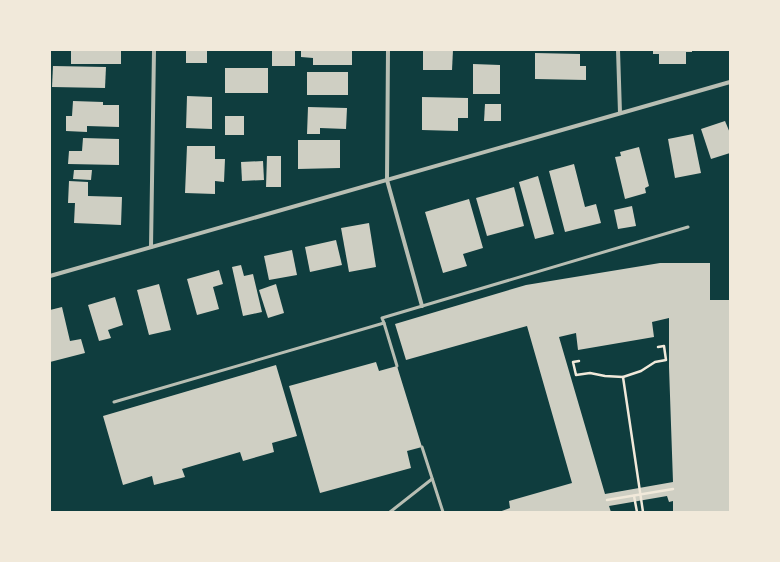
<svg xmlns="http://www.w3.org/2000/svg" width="780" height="562" font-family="Roboto,sans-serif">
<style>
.building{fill:#cfcfc3;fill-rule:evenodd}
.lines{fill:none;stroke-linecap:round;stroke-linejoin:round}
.path{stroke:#f1e9da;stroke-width:2.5}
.service{stroke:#b8beb3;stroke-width:3}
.minor{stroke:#b8beb3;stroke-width:4}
</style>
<rect width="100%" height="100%" fill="#0f3d3e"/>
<g class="building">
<rect x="71" y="50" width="50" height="14"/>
<rect x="186" y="50" width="21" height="13"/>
<rect x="272" y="50" width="23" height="16"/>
<path d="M301,50H352V65H313V58L301,57Z"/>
<path d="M423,50H453L452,70H423Z"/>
<path d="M653,50H692V52H686V64H659V54H653Z"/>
<path d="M535,53L580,54V66H586V80L535,79Z"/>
<path d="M473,64L500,65V94H473Z"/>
<path d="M53,66L106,67L105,88L52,87Z"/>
<rect x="225" y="68" width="43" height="25"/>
<rect x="307" y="72" width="41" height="23"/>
<path d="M187,96L212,97V129L186,128Z"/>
<path d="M422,97L468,98V118H458V131L422,130Z"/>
<path d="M73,101L103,102V105H119V127L87,126V132L66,131V116H72Z"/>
<path d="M485,104H501V121H484Z"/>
<path d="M308,107L347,108L346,129L320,128V134H307Z"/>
<rect x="225" y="116" width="19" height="19"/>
<path d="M725,121L730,133V153L711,159L701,129Z"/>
<path d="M693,134L701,173L675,178L668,139Z"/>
<path d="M83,138L119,139V165L68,164L69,151H82Z"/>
<path d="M298,140H340V168L298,169Z"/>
<path d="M187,146H215V159H225L224,182L215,181V194L185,193Z"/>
<path d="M639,147L649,186L645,188L646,193L625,199L615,157L621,156L620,152Z"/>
<path d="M267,156H281V187H266Z"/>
<path d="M263,161L264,180L242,181L241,162Z"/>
<path d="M574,164L585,207L596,204L601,223L565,232L549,171Z"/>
<path d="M74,170H92L91,180L73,179Z"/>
<path d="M538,176L554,234L535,239L519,182Z"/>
<path d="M69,181L88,182V196L122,197L121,225L74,223L75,203H68Z"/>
<path d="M514,187L524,226L487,236L476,198Z"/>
<path d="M469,199L483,248L463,254L467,266L443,273L425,212Z"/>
<path d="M632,206L636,226L618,229L614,210Z"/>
<path d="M369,223L376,267L349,272L341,228Z"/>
<path d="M336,240L342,265L310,272L305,247Z"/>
<path d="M292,250L297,275L269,280L264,256Z"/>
<path d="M660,263H710V300H730V512H673V501L669,502L667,496L609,506L611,512H499L510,508L509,501L572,483L527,326L406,360L395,324L526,285ZM669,318V367L673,482L605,494L559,337L576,333L578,350L654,337L652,322Z"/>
<path d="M241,265L244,276L253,274L262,312L243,316L232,267Z"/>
<path d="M219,270L223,284L213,287L219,309L197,315L187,279Z"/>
<path d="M159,284L171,330L149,335L137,290Z"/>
<path d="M276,284L284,313L268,318L259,290Z"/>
<path d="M115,297L123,325L108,330L111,338L99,341L88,305Z"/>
<path d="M62,307L70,341L81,339L85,353L50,362V310Z"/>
<path d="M376,362L379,371L397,366L422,447L407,451L411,468L320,493L289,386Z"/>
<path d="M276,365L297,436L272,443L274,452L243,461L240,452L182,469L185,477L154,485L152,476L123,485L103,416Z"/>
</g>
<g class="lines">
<g class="path">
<path d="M579,361L573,362L576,375L590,373L605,376L623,377L641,371L655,362L666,360L664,346L658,347"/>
<path d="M623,377L643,512"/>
<path d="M634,496L637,512"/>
<path d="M607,500L673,489"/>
</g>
<g class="service">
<path d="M384,323L397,366"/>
<path d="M114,402L384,323L382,318L688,227"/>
<path d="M422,447L443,512"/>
<path d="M390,512L432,479"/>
</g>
<g class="minor">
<path d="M388,50L387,180L422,306"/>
<path d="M618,50L620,113"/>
<path d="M151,247L154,50"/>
<path d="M50,276L730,82"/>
</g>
</g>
<rect width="780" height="562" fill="none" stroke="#f1e9da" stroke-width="102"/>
</svg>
